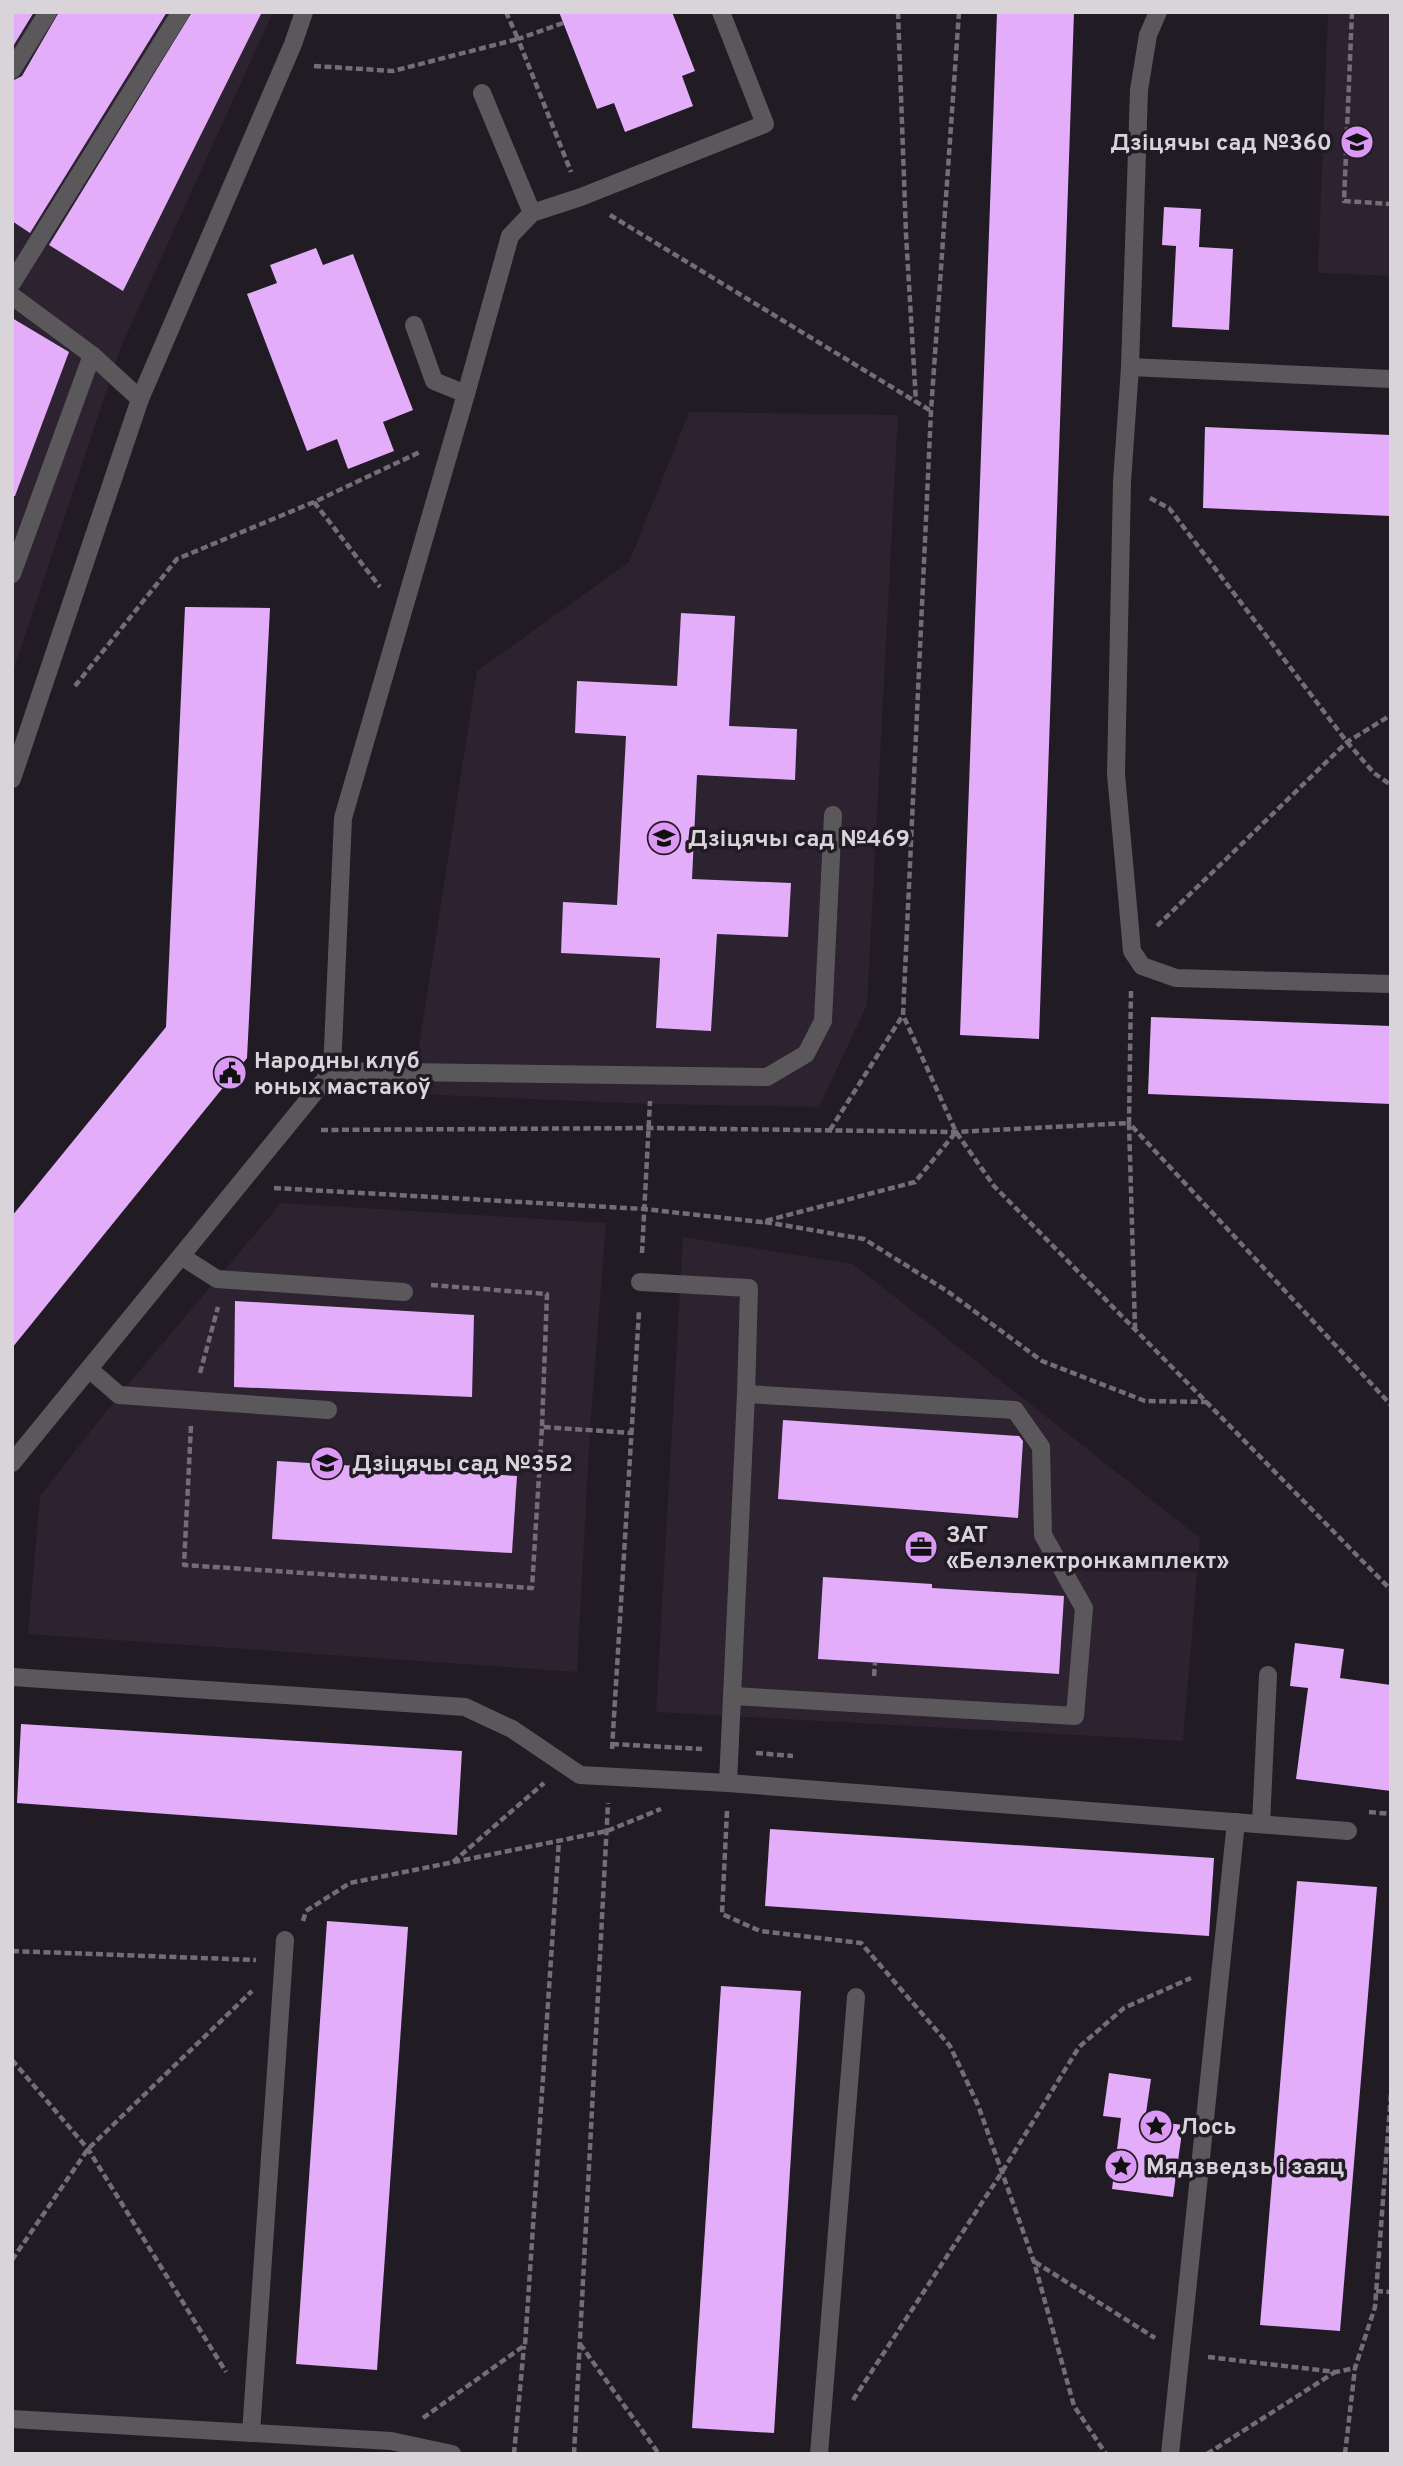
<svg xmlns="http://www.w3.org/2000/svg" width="1403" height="2466" font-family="Overpass,sans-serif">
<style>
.built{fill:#2c2230}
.building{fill:#e4adfa}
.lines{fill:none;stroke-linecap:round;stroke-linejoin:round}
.path{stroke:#736e76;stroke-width:4.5;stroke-dasharray:7 3.5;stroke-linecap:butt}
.minor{stroke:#5b585c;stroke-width:18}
.labels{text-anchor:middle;stroke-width:7;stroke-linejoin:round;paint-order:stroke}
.poi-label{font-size:23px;font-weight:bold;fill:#d8d4da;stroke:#211b24;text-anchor:start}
</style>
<rect width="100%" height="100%" fill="#211b24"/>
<g class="built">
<path d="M12,12H273L121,347L12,675Z"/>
<path d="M1328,12H1391V276L1318,273Z"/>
<path d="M689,412L898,415L867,1005L819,1107L650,1104L415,1094V1072L477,671L629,562Z"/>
<path d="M281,1203L606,1223L590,1430L577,1672L28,1634L40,1496L119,1395Z"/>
<path d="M683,1237L853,1264L1200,1538L1183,1741L656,1712Z"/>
</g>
<g class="building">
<path d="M12,12H34L12,48Z"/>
<path d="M59,12H167L30,233L12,221V81L22,76Z"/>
<path d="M192,12H262L123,291L49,245Z"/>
<path d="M559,12H672L695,71L682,76L693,106L625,132L614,103L597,109Z"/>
<path d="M997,12H1074L1039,1039L960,1035Z"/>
<path d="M1164,207L1201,209L1199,247L1233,249L1229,330L1172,327L1176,246L1162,245Z"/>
<path d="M316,248L323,265L353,254L413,410L383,422L394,451L348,469L337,439L307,451L247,294L277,283L270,265Z"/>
<path d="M12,318L69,352L15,496H12Z"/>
<path d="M1205,427L1391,435V516L1203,508Z"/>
<path d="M185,607L270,608L247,1058L12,1348V1216L166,1027Z"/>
<path d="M681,613L735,616L729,726L797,729L795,780L697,775L692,879L791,883L788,937L717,934L711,1031L656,1028L660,958L561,953L563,902L617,905L626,736L575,733L577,681L677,686Z"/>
<path d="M1151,1017L1391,1026V1104L1148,1094Z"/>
<path d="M235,1301L474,1315L472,1397L234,1387Z"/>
<path d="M783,1420L1019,1436L1023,1441L1018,1518L778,1499Z"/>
<path d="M277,1461L517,1476L512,1553L272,1539Z"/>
<path d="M823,1577L932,1584V1588L1064,1596L1059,1674L818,1659Z"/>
<path d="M1295,1643L1344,1649L1340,1678L1391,1685V1791L1296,1779L1308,1688L1290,1686Z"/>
<path d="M21,1724L462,1751L457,1835L17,1803Z"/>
<path d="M770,1829L1214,1858L1209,1936L765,1906Z"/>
<path d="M1297,1881L1377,1887L1340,2331L1260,2325Z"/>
<path d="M327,1921L408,1927L377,2370L296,2364Z"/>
<path d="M721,1986L801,1991L774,2433L692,2428Z"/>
<path d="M1109,2073L1151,2079L1145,2120L1183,2125L1173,2197L1112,2189L1121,2118L1103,2116Z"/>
</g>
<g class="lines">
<g class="path">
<path d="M898,12L906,234L916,402"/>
<path d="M959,12L931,411L903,1015L956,1132L994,1186L1391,1590"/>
<path d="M1352,12L1344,201L1391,204"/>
<path d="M563,23L518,39L571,172"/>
<path d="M314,66L393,71L518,39L506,12"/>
<path d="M610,215L931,411"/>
<path d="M1150,498L1169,508L1347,742L1374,773L1391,785"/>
<path d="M314,502L380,587"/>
<path d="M75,686L177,559L314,502L420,452"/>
<path d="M1157,926L1347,742L1391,715"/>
<path d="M1131,991L1129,1123L1391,1405"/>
<path d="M321,1130L649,1128L956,1132L1129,1123L1135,1328"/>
<path d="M830,1130L903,1015"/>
<path d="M274,1188L644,1209L761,1222L915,1182L956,1132"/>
<path d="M765,1222L864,1239L947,1291L1042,1361L1145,1401L1207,1402"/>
<path d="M642,1253L650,1101"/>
<path d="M431,1285L547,1294L542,1427"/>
<path d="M200,1373L218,1307"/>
<path d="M191,1426L184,1565L532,1588L542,1427L633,1433"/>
<path d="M874,1676L875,1663"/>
<path d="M612,1744L702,1749"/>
<path d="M612,1749L639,1311"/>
<path d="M756,1753L793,1756"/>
<path d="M727,1811L722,1914L760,1931L861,1943L950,2046L978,2105L1034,2262L1074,2406L1106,2454"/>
<path d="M1369,1812L1391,1814"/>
<path d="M453,1862L544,1783"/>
<path d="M303,1921L306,1911L350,1883L607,1831L661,1809"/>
<path d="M12,1951L256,1960"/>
<path d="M12,2060L88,2149L226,2372"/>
<path d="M12,2260L88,2149L252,1991"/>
<path d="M1035,2262L1155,2338"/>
<path d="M1376,2291L1391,2292"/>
<path d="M580,2344L659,2454"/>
<path d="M1208,2357L1336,2372L1355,2368"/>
<path d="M853,2400L1002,2172L1079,2047L1124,2008L1191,1978"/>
<path d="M423,2418L525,2345L559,1840"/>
<path d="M514,2454L524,2346"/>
<path d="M574,2454L608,1803"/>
<path d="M1207,2454L1335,2372"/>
<path d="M1345,2454L1355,2368L1375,2307L1391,2093"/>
</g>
<g class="minor">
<path d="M1158,12L1148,35L1139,90L1130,367L1122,482L1116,774L1132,951L1142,966L1176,978L1391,984"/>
<path d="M12,70L48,12"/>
<path d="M482,93L532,213"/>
<path d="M12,283L181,12"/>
<path d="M12,296L92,355L12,574"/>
<path d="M414,325L434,381L466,394"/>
<path d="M92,355L140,399"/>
<path d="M1130,367L1391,379"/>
<path d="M12,779L140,399L293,44L304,12"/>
<path d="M332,1071L767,1077L806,1054L823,1021L833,815"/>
<path d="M181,1256L217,1279L404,1292"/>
<path d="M640,1282L749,1288L746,1394"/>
<path d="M89,1369L119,1395L328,1410"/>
<path d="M12,1463L332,1071L343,818L466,394L510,236L532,213L581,197L765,124L721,12"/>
<path d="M12,1677L465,1707L512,1729L580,1775L728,1783L1348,1831"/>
<path d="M728,1783L746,1394L1015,1410L1041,1447L1043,1535L1084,1608L1075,1716L733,1696"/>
<path d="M1261,1824L1268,1675"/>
<path d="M12,2419L391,2441L452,2454"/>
<path d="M251,2433L285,1940"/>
<path d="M819,2454L856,1997"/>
<path d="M1170,2454L1236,1822"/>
</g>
</g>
<defs>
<symbol id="school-disc" viewBox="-11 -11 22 22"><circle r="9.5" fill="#db99f5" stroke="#211b24"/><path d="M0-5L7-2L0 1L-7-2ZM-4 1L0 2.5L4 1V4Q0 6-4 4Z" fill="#111"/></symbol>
<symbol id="civic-disc" viewBox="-11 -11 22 22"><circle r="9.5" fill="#db99f5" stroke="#211b24"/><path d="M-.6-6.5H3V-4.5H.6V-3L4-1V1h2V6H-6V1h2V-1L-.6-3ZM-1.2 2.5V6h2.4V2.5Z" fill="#111"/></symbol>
<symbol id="office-disc" viewBox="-11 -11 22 22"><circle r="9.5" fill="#db99f5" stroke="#211b24"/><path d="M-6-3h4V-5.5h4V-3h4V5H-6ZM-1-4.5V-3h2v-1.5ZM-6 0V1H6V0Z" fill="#111"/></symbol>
<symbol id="sight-disc" viewBox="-11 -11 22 22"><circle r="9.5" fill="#db99f5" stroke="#211b24"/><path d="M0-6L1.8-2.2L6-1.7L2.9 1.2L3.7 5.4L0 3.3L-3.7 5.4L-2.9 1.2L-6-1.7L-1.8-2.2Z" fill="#111"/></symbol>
</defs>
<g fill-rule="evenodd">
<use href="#school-disc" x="1338" y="123" width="38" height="38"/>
<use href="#school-disc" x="645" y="819" width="38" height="38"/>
<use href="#civic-disc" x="211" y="1054" width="38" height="38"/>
<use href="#school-disc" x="308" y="1444" width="38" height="38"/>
<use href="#office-disc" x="902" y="1528" width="38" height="38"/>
<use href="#sight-disc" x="1137" y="2107" width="38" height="38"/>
<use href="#sight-disc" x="1102" y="2147" width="38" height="38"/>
</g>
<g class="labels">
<g class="poi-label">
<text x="1332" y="150" text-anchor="end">Дзіцячы сад №360</text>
<text x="688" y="846">Дзіцячы сад №469</text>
<text x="254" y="1068">Народны клуб<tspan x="254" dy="26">юных мастакоў</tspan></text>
<text x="352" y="1471">Дзіцячы сад №352</text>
<text x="946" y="1542">ЗАТ<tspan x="946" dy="26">«Белэлектронкамплект»</tspan></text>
<text x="1180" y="2134">Лось</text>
<text x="1146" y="2174">Мядзведзь і заяц</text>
</g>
</g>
<rect width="1403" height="2466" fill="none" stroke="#d8d4da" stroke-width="28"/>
</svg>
